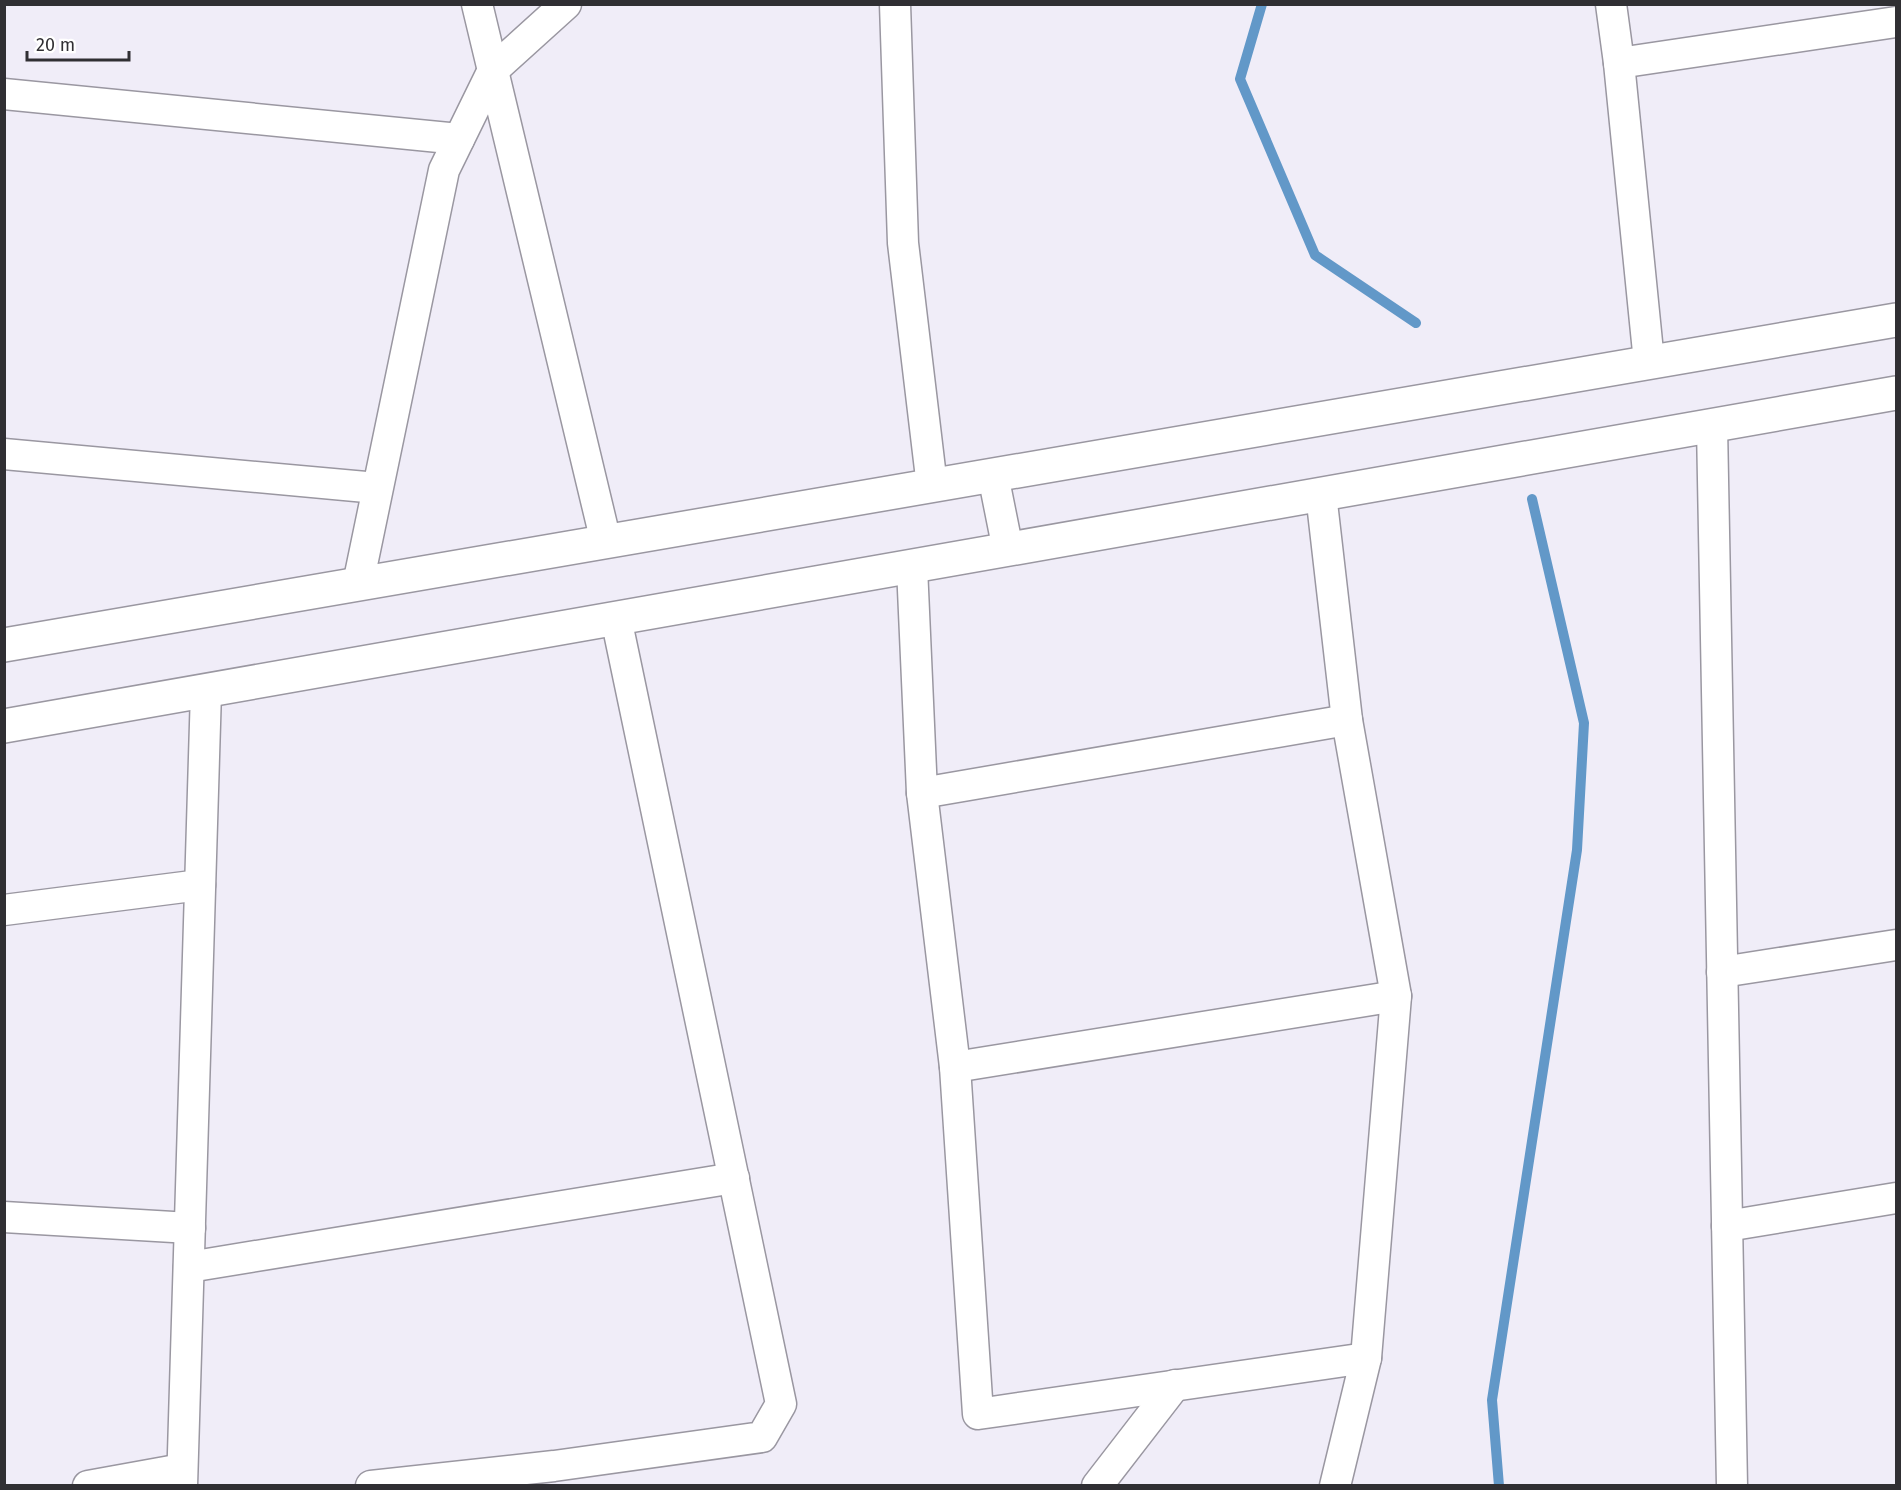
<svg xmlns="http://www.w3.org/2000/svg" width="1901" height="1490" font-family="'Fira Sans',sans-serif">
<style>
.lines{fill:none;stroke-linecap:round;stroke-linejoin:round}
.stream{stroke:#6298c8;stroke-width:10}
.street-casing{stroke:#9a97a1;stroke-width:33}
.secondary-casing{stroke:#9a97a1;stroke-width:36}
.street{stroke:#fff;stroke-width:30}
.secondary{stroke:#fff;stroke-width:33}
</style>
<rect width="100%" height="100%" fill="#f0edf8"/>
<g class="lines">
<g class="stream">
<path d="M1262,4L1240,79L1315,255L1416,323"/>
<path d="M1499,1486L1492,1400L1577,850L1584,723L1532,499"/>
</g>
<defs>
<g id="street">
<path d="M477,4L606,542"/>
<path d="M895,4L903,243L932,486"/>
<path d="M1611,4L1619,63L1896,22"/>
<path d="M1619,63L1649,362"/>
<path d="M4,94L459,139"/>
<path d="M1712,426L1732,1486"/>
<path d="M4,454L377,488"/>
<path d="M993,475L1008,550"/>
<path d="M1321,494L1347,720L1396,996L1366,1358L1335,1486"/>
<path d="M912,567L922,793L955,1067L978,1414L1366,1358"/>
<path d="M358,584L444,170L493,70L566,4"/>
<path d="M922,793L1347,720"/>
<path d="M4,910L200,885"/>
<path d="M1722,972L1896,945"/>
<path d="M955,1067L1396,996"/>
<path d="M4,1217L190,1228"/>
<path d="M1727,1226L1896,1198"/>
<path d="M189,1267L734,1178"/>
<path d="M88,1486L182,1469"/>
<path d="M182,1486L206,691"/>
<path d="M371,1486L554,1466L762,1437L781,1404L616,618"/>
<path d="M1097,1486L1175,1385"/>
</g>
<g id="secondary">
<path d="M4,645L1896,320"/>
<path d="M4,726L1896,393"/>
</g>
</defs>
<use href="#street" class="street-casing"/>
<use href="#secondary" class="secondary-casing"/>
<use href="#street" class="street"/>
<use href="#secondary" class="secondary"/>
</g>
<rect width="1901" height="1490" fill="none" stroke="#302f33" stroke-width="12"/>
<path d="M27 51v9h102v-9" fill="none" stroke="#302f33" stroke-width="3"/>
<text x="36" y="51" font-size="18" fill="#302f33" stroke="#ffffff" stroke-width="4.5" paint-order="stroke">20 m</text>
</svg>
